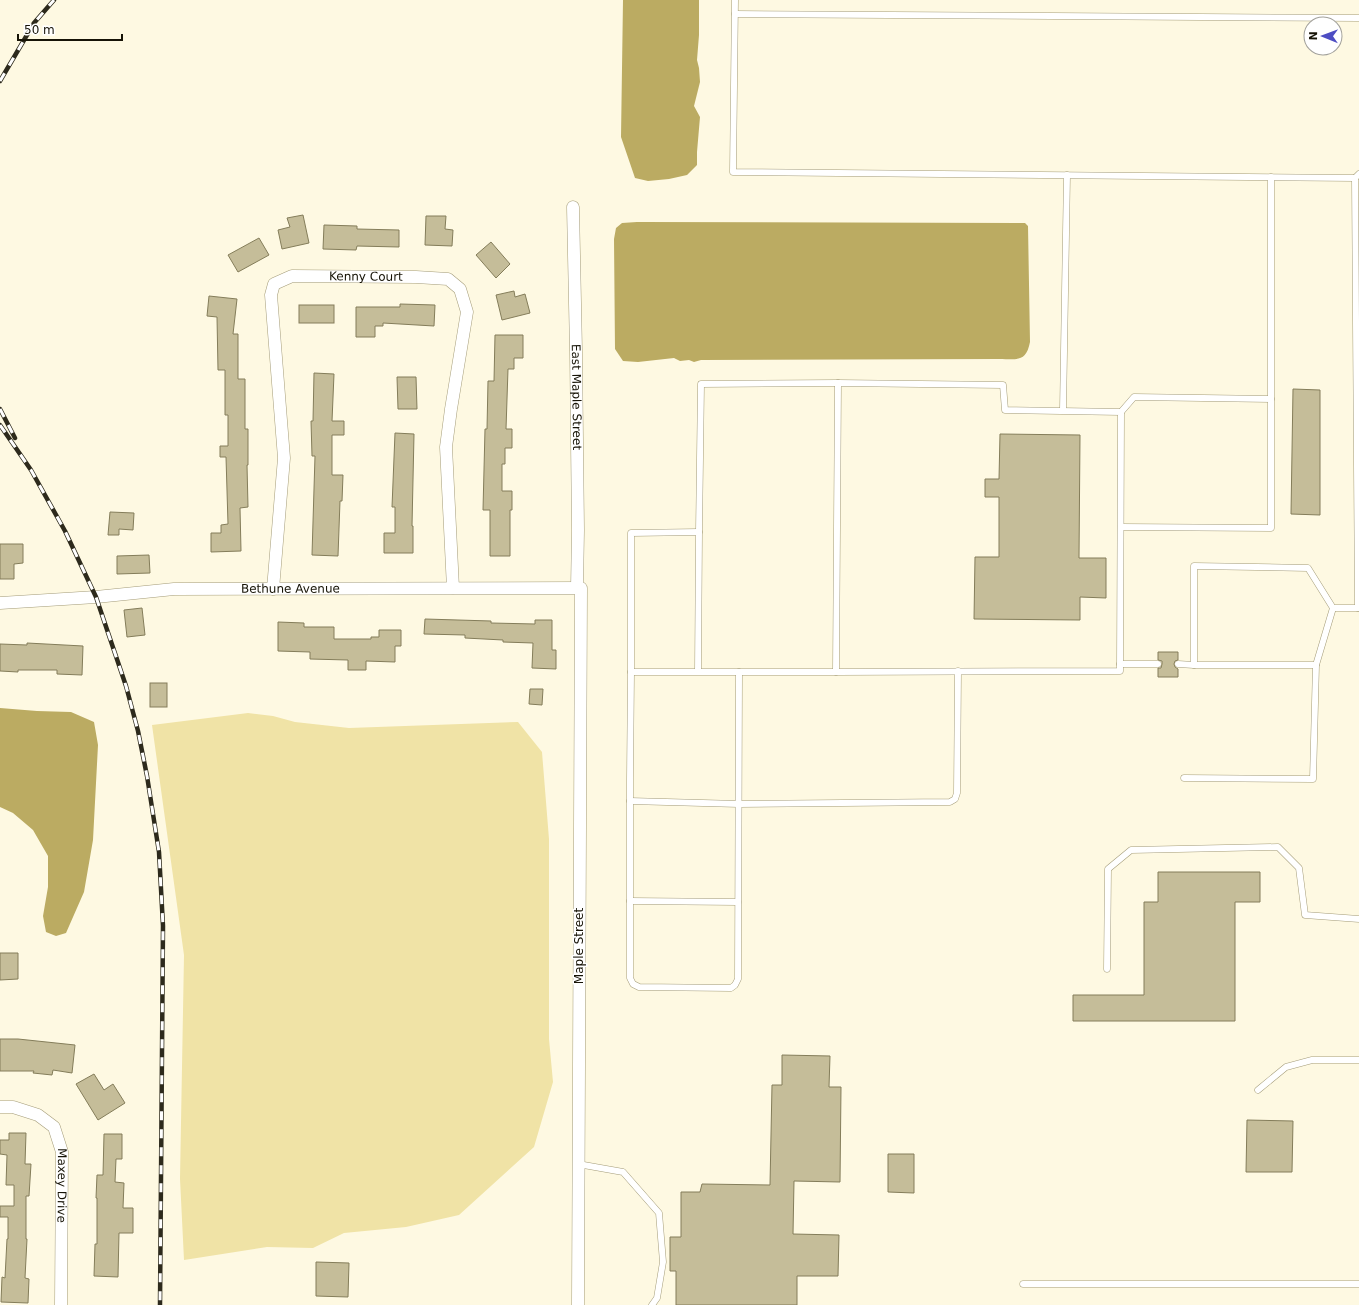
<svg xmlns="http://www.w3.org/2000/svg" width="1359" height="1305" font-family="'DejaVu Sans',sans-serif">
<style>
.green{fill:#f0e3a6}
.water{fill:#bbab62}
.building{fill:#c5bd99;stroke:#847d5a}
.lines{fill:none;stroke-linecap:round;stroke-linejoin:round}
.service-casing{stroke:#a49c79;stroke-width:7}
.minor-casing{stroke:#a49c79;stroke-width:13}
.service{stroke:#fff;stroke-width:6}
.minor{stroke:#fff;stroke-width:12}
.rail-casing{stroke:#2d2a1c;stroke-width:4.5}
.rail{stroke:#fff;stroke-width:3;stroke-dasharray:9;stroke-linecap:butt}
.labels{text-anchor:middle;stroke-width:3;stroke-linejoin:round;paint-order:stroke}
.street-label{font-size:12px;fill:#161306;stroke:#fff}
</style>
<rect width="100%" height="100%" fill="#fef9e2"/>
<path class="green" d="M248,713L273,716L295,722L349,728L518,722L542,752L549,839V1039L553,1082L534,1147L459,1215L406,1227L344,1233L313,1248L267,1247L184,1260L180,1179L184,955L152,725Z"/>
<g class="water">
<path d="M623,0H699V35L697,60L699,68L700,82L694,106L700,117L697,152V165L687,175L669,179L648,181L635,178L621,137Z"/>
<path d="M637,222L1025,223L1028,226L1030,342C1026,363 1016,359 999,359L701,360L694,362L689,360L680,361L674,358L638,362L623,361L615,349L614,239L616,228L622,223Z"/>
<path d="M0,708L37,711L71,712L94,722L98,745L93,840L84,892L66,933L56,936L46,932L43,916L48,887V856L33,830L13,813L0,807Z"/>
</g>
<g class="building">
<path d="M303,215L309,243L282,249L278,230L290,227L287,218Z"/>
<path d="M426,216H446L445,229L453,230L452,246L425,245Z"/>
<path d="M324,225L357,226V229L399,230V247L357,246L356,250L323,249Z"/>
<path d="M259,238L269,255L238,272L228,255Z"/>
<path d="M491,242L510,264L496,278L476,255Z"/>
<path d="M514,291L515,297L525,294L530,313L502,320L496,295Z"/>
<path d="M209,296L237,299L233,334H238V379H245V429H248V465H247L248,507L240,508L241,551L211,552V533H221V525L228,524L226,457H220V446H228V415H225V370H218L217,317L207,316Z"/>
<path d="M400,304L435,305L434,326L383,323V326H375V337H356V307H400Z"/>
<rect x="299" y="305" width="35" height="18"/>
<path d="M495,335H523V358H514V369H508L506,429H512V448H505V464H502V491H512V510H510V556H490V510H483L485,429H487L488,381H494Z"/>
<path d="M314,373L334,374L332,421H344V435H332V475H343L342,501H340L338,556L312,555L315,456H312L311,421H313Z"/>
<path d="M397,377H416L417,409H398Z"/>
<path d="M1293,389L1320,390V515L1291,514Z"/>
<path d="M395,433L414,434L412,526H413V553H384V533H395V507H392Z"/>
<path d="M1000,434L1080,435L1079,558H1106V598L1080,597V620L974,619L975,557H999V497H985V479H999Z"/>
<path d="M110,512L134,513L133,530L119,529V535H108Z"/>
<path d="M0,544H23V563L14,564V579H0Z"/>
<path d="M149,555L150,573L117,574V556Z"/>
<path d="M142,608L145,635L127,637L124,610Z"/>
<path d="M425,619L491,621V623L535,624V620H552V650H556V669L532,668L533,643L503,642V640L465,638V635L424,634Z"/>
<path d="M278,622L304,623V627H334V639H371V637H379V630H401V646H395V662L366,661V670H348V660L310,659V652L278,651Z"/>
<path d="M27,643L83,646L82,675L57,674V670H18V672L0,671V644L27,645Z"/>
<path d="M1158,652H1178V660L1175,661L1174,664L1175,667L1178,669V677H1158V668H1161L1162,664V661L1158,660Z"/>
<rect x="150" y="683" width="17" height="24"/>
<path d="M530,689H543L542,705L529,704Z"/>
<path d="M1158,872H1260V902H1235V1021H1073V995H1144V902H1158Z"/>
<path d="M0,953H18V979L0,980Z"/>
<path d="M0,1039H18L75,1045L72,1073L53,1070L52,1075L33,1073L34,1071H0Z"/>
<path d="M782,1055L830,1056L829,1087H841L840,1182L794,1181L793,1234L839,1235L838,1276H797V1305H676V1271H670V1237H681V1192H700L702,1184L770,1185L772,1085H782Z"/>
<path d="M94,1074L104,1090L113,1084L125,1103L98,1120L76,1084Z"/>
<path d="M1247,1120L1293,1121L1292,1172H1246Z"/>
<path d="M9,1133H26L25,1164H31L29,1196H26V1239H27L25,1278L29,1279L28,1303L1,1302L2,1277L5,1278L7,1239H8V1217H0V1206H14V1185H6L7,1155L0,1154V1140H9Z"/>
<path d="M104,1134H122V1159H116L115,1182L124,1183L123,1208H133V1233H119L118,1277L94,1276L95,1244H97V1198H96L97,1175H103Z"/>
<path d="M888,1154H914V1193L888,1192Z"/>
<path d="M316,1262L349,1263L348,1297L316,1296Z"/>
</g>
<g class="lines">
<defs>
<g id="service">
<path d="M735,0L733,172L1355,178"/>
<path d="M735,14L1359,18"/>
<path d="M838,383L1003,385L1005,410L1121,412L1120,671L836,672Z"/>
<path d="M1063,410L1067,175"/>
<path d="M1121,412L1134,397L1271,399V177"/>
<path d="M1121,527L1271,528V399"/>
<path d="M699,532L701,384L838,383"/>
<path d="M1194,566L1308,568L1333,608L1316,665H1194Z"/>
<path d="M1333,608H1359"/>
<path d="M1358,608L1355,178L1359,174"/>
<path d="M1120,664H1158"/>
<path d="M1178,664L1194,665"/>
<path d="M631,672L630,779V978L633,984L639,987L731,988L735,985L738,979L739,672"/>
<path d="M698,672L699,532L631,533V672H836"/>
<path d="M1184,778L1313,779L1316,665"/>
<path d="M630,801L739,804L950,802L955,799L957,793L958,671"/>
<path d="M630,901L738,902"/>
<path d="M1107,969L1108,869L1131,850L1278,847L1299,868L1305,915L1359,919"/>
<path d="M1258,1090L1286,1067L1312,1060H1359"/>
<path d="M578,1164L623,1172L659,1213L663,1262L657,1298L652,1305"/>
<path d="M1023,1284H1359"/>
</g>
<g id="minor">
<path id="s1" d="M573,207L576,351L578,530L577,588"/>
<path id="s2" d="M273,589L284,458L271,295L274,284L292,276L416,277L448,279L460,289L467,312L451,409L446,447L453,588"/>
<path id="s3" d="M0,603L96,597L174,589L581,588L578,1305"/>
<path id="s4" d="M0,1107H13L38,1115L54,1127L62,1152L61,1305"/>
</g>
</defs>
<use href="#service" class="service-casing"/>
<use href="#minor" class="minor-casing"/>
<use href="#service" class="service"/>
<use href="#minor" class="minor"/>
<defs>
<g id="rail">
<path d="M0,81L34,23L54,0"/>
<path d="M0,409L15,438"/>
<path d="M0,425L31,470L65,531L96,597L126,686L138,731L147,776L159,852L163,926L160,1305"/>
</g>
</defs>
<use href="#rail" class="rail-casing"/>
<use href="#rail" class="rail"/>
</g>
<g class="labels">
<g class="street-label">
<text dy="4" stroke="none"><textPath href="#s2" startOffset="400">Kenny Court</textPath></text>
<text dy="4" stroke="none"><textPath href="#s1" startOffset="190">East Maple Street</textPath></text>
<text dy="4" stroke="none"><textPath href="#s3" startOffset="291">Bethune Avenue</textPath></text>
<text transform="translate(579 946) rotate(-90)" y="4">Maple Street</text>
<text dy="4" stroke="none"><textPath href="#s4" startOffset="119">Maxey Drive</textPath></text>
</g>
</g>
<g transform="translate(1323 36) rotate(271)"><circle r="19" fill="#ffffff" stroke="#a2a19b"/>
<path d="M0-3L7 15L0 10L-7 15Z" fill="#4d4dc3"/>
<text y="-6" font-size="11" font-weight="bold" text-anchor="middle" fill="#161306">N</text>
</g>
<path d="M18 34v6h104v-6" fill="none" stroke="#161306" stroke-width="2"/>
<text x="24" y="34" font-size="12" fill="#161306" stroke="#ffffff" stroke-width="3" paint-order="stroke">50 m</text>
</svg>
